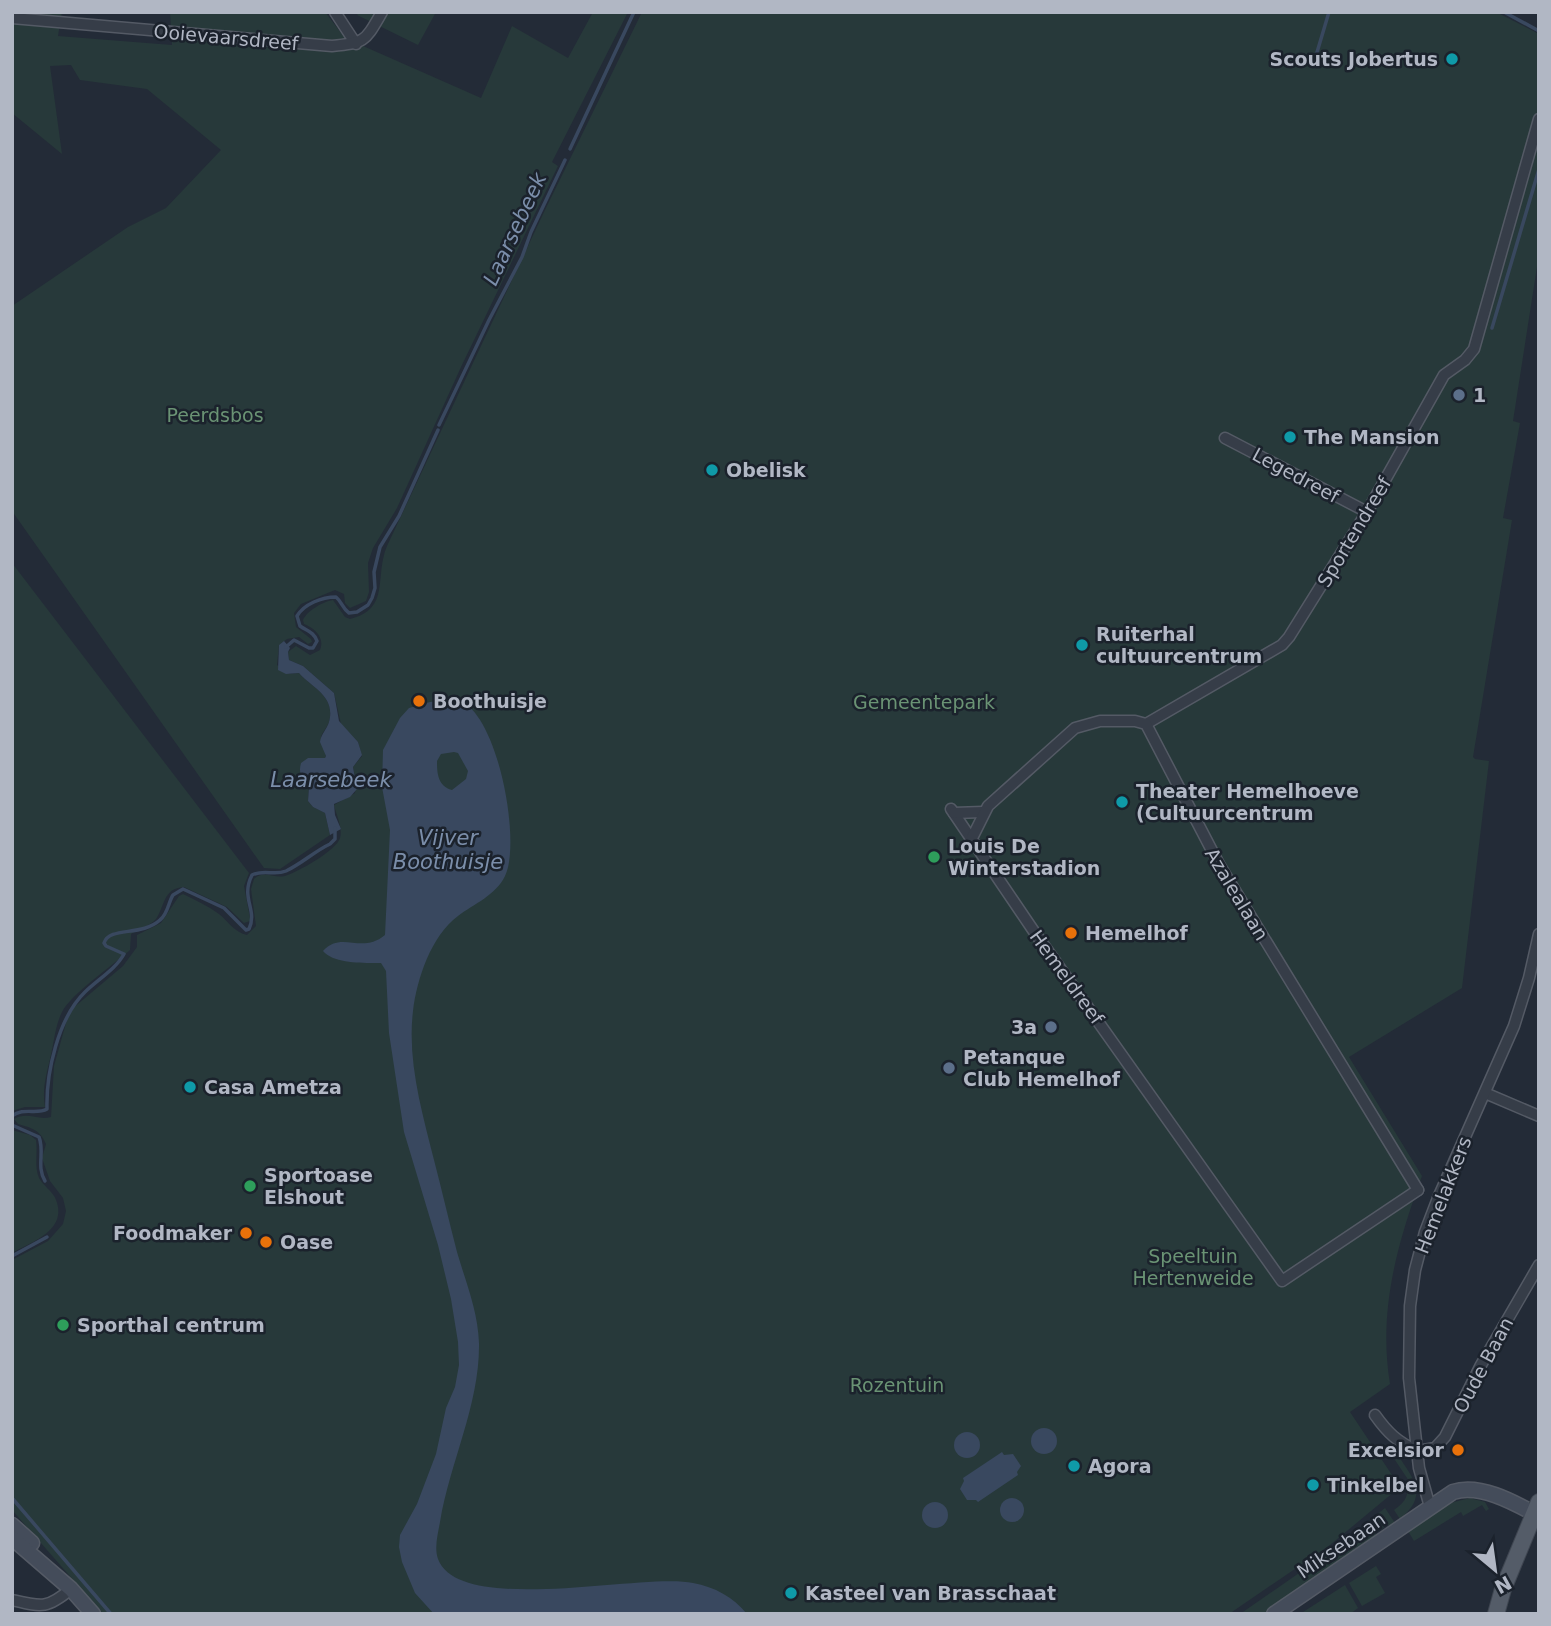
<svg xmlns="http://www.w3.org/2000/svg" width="1551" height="1626" font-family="'DejaVu Sans',sans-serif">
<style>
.green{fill:#27393a}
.water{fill:#39485f;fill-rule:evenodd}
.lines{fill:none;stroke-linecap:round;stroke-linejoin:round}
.stream{stroke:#39485f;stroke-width:3.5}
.street-casing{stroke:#545a65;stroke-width:13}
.secondary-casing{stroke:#545a65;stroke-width:17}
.primary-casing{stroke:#3f4651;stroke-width:18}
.street{stroke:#363d48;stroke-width:10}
.secondary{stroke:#444c5a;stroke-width:14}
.primary{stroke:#545c68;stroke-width:16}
.culture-dot{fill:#0f9aa8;stroke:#1b222c;stroke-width:2.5}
.service-dot{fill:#5c6f8a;stroke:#1b222c;stroke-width:2.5}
.food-dot{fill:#e8710a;stroke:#1b222c;stroke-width:2.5}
.leisure-dot{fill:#2e9e5b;stroke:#1b222c;stroke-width:2.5}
.labels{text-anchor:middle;stroke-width:5;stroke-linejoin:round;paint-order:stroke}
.street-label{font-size:19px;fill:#b1b7c4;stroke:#1b222c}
.poi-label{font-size:19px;font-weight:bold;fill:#b1b7c4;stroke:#1b222c;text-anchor:start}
.park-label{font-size:19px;fill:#6a9374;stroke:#1b222c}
.water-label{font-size:21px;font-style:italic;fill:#7b8eaa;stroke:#1b222c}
</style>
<rect width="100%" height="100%" fill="#232b37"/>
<g class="green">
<path d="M12,12H62L58,36L172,45L170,12H325L345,38L481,98L512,26L568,58L593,12H628L552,162L558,166L461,367L397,508L373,548L368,563L369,592L366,601L350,608L345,603L344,594L335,590L301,604L294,613L296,627L311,639L312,642L308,644L299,637L287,639L279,645L277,665L289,674L299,673C312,688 336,696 329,722C327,728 323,731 321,737L326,756L325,758H308L301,776L309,787L308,801L313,807L325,813L330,835L280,869L264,868L12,511V306L128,227L166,208L221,150L147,89L80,80L71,65L50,66L62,154L12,113Z"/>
<path d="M359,12H436L418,45L357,15Z"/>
<path d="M642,12H1496L1539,34V254L1513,421L1520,423L1503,518L1512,520L1473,757L1475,759L1489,761L1462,988L1349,1057L1422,1176C1397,1244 1378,1311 1390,1384L1350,1412L1400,1487L1330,1545L1229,1614H103L12,1510V1260L48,1241L63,1224L66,1211L63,1198L50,1181L42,1158L46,1144C40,1130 32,1128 18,1124L14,1119C27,1111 38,1121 51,1117L54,1066L68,1016L72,1009L123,966L137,947V935L161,923L179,896L183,894C195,900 208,906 219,914C228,921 235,933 247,935L256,926L251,889L254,879C264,869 273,879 285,876C298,872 337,850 340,838C343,828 336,814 334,805L355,793L356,782L353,767L362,756L358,742L341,724L334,693L303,666L289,660L288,652L296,646L310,655L320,650C325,638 315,628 304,624L303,620C307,611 322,602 333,600L345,617L350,619C391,609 374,577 387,546L544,212Z"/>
<path d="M12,563L249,873L244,886L250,918V921L244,923L227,907L184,887C163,888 165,906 156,919C150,926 138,929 131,934L130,950C113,965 71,994 62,1012C55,1026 54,1043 50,1059C46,1076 42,1090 45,1107H25L12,1111Z"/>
<path d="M12,1130L30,1135L36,1140C38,1153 34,1166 39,1178C43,1186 53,1191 56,1200C68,1230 32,1242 12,1253Z"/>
<path d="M1399,1457C1416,1482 1427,1496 1400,1519L1394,1510C1402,1504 1409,1498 1407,1487L1411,1484L1395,1460Z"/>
<path d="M1470,1498L1485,1502L1489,1509L1486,1511L1482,1505L1463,1516L1461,1512L1414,1541L1408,1531L1450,1503Z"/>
<path d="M1385,1508L1395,1523L1390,1527L1387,1524L1381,1530L1379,1528L1374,1531L1377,1536L1263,1614H1240L1325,1555Z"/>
<path d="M1376,1566L1381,1574L1376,1577L1385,1593L1362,1606L1349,1583Z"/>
<path d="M1345,1585L1358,1608L1350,1614H1300Z"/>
</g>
<g class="water">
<path d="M284,641L290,648L288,652L289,660L303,666L334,693L339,721L358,742L362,755L353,767L357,789L350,797L334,804L335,815L341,829L330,835L325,813L313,807L308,801L309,787C302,778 298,774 301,763L308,758H325L326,756L320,742C321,734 327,729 329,722C336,696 312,688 299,673L286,674L278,670L279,645Z"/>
<path d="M455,699C497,706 522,842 505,876C496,895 474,904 458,916C431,936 417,979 413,1011C407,1061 422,1112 434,1160C442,1191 449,1221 457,1252C466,1283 478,1311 479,1343C480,1404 450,1462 440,1522C438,1533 434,1548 438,1559C460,1617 644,1572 693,1583C715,1587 733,1597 747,1614H434L415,1593L402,1562L399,1547L400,1535L417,1504L436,1454L446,1408L455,1387L459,1365L458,1342L451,1299L438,1245L404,1132L389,1033L386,971L381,963C364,963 334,964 323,951C342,930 361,955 385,935L390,830L382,787L383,750L400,718L409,708L430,702ZM454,752L458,753L468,771L466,779L452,790C438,786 437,774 437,761L441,754Z"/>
<circle cx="1044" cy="1441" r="13"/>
<circle cx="967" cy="1445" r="13"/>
<path d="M1002,1452L1004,1455L1013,1454L1021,1466L1017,1472L1018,1475L978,1502L976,1500H967L960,1489L964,1481L963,1478Z"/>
<circle cx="1012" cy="1510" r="12"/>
<circle cx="935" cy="1515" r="13"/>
</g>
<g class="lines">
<g class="stream">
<path d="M1504,12L1539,31"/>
<path d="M1315,59L1329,12"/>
<path d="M570,149L634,12"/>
<path d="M1492,328L1539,169"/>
<path d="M439,425L489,320L522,257L531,232L565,160"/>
<path d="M286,647L294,640L309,648H313L317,641C314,632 307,631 300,626L297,616C304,604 322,597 336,597C342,602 342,608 349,613L357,612L368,605L372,598L375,588L374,572L380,547L399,516L438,430"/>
<path d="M12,1116C23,1107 37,1115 47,1109C46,1073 58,1018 85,992C97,980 116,969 124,954L106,946L104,943C110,926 141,937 160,920C168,914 168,903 173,895L183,889L224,908L246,930L249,929C258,909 240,899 252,875C264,869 274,876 286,871C301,864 315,851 330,844L335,839V828"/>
<path d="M12,1125L39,1137C45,1152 36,1166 45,1181"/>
<path d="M12,1256L47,1237"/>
<path d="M12,1498L111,1614"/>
</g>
<defs>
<g id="street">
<path d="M335,12L356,44"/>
<path d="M12,18L332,46C366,43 365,41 382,12"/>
<path d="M1225,438L1367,512"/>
<path d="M1146,724L1282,645L1289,637L1367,512L1444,375L1465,360L1474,349L1539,119"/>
<path d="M951,809L1033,930L1282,1281L1418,1190"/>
<path d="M954,813L983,812"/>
<path d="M972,838L988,806L1075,728L1100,721H1135L1146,724L1220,866L1418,1190"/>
<path d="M1485,1093L1539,1116"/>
<path d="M1375,1415C1387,1432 1398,1443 1418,1451"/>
<path d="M1418,1451L1435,1448L1445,1437L1481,1365L1539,1265"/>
<path d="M1430,1507L1419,1468L1409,1378L1410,1306L1415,1270L1425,1232L1438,1198L1514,1026L1529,978L1539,934"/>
<path d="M12,1600C42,1607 47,1609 71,1589"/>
</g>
<g id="secondary">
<path d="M12,1525L32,1543"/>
<path d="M12,1538L71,1589L93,1614"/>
<path d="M1274,1614L1453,1492C1480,1483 1515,1503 1539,1516"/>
</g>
<path id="primary" d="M1496,1614L1503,1589L1539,1502"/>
</defs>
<use href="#street" class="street-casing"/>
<use href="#secondary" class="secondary-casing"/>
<use href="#primary" class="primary-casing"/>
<use href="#street" class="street"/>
<use href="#secondary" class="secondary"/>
<use href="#primary" class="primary"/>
</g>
<g class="culture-dot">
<circle cx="1452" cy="59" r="7"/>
<circle cx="1290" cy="437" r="7"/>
<circle cx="712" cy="470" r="7"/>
<circle cx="1082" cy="645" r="7"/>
<circle cx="1122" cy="802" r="7"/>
<circle cx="190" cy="1087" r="7"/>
<circle cx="1074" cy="1466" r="7"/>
<circle cx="1313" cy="1485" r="7"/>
<circle cx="791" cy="1593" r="7"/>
</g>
<g class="service-dot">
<circle cx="1459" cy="395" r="7"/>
<circle cx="1051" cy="1027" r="7"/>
<circle cx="949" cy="1068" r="7"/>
</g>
<g class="food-dot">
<circle cx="419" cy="701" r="7"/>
<circle cx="1071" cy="933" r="7"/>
<circle cx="246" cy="1233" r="7"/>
<circle cx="266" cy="1242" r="7"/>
<circle cx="1458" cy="1450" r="7"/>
</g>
<g class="leisure-dot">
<circle cx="934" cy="857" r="7"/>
<circle cx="250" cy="1186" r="7"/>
<circle cx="63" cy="1325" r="7"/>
</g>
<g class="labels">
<g class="street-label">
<text transform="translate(226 37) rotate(5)" y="7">Ooievaarsdreef</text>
<text transform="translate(1296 475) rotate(28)" y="7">Legedreef</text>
<text transform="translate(1354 532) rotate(-59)" y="7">Sportendreef</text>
<text transform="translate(1237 894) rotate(59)" y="7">Azalealaan</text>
<text transform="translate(1067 977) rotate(54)" y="7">Hemeldreef</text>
<text transform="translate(1443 1195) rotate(-69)" y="7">Hemelakkers</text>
<text transform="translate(1483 1365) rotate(-62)" y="7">Oude Baan</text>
<text transform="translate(1341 1545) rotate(-34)" y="7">Miksebaan</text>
</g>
<g class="poi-label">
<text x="1438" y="66" text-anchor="end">Scouts Jobertus</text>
<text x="1473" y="402">1</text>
<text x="1304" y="444">The Mansion</text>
<text x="726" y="477">Obelisk</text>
<text x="1096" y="641">Ruiterhal<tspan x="1096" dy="22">cultuurcentrum</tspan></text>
<text x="433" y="708">Boothuisje</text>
<text x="1136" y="798">Theater Hemelhoeve<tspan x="1136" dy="22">(Cultuurcentrum</tspan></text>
<text x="948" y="853">Louis De<tspan x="948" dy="22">Winterstadion</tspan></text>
<text x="1085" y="940">Hemelhof</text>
<text x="1037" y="1034" text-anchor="end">3a</text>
<text x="963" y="1064">Petanque<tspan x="963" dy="22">Club Hemelhof</tspan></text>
<text x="204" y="1094">Casa Ametza</text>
<text x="264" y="1182">Sportoase<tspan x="264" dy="22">Elshout</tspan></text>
<text x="232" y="1240" text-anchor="end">Foodmaker</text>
<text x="280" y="1249">Oase</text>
<text x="77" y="1332">Sporthal centrum</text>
<text x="1444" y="1457" text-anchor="end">Excelsior</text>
<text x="1088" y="1473">Agora</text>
<text x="1327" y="1492">Tinkelbel</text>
<text x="805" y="1600">Kasteel van Brasschaat</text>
</g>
<g class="park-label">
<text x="215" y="422">Peerdsbos</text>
<text x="924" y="709">Gemeentepark</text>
<text x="1193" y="1263">Speeltuin<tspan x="1193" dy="22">Hertenweide</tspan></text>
<text x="897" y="1392">Rozentuin</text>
</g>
<g class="water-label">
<text transform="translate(515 229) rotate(-65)" y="7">Laarsebeek</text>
<text x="331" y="787">Laarsebeek</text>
<text x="448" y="845">Vijver<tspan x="448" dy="24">Boothuisje</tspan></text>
</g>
</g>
<rect width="1551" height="1626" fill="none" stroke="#b1b7c4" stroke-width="28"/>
<g transform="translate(1495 1570) rotate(151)" stroke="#1b222c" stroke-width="5" paint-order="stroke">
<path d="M0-5L12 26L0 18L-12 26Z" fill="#b1b7c4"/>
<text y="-10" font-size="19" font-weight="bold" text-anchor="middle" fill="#b1b7c4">N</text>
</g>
</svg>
